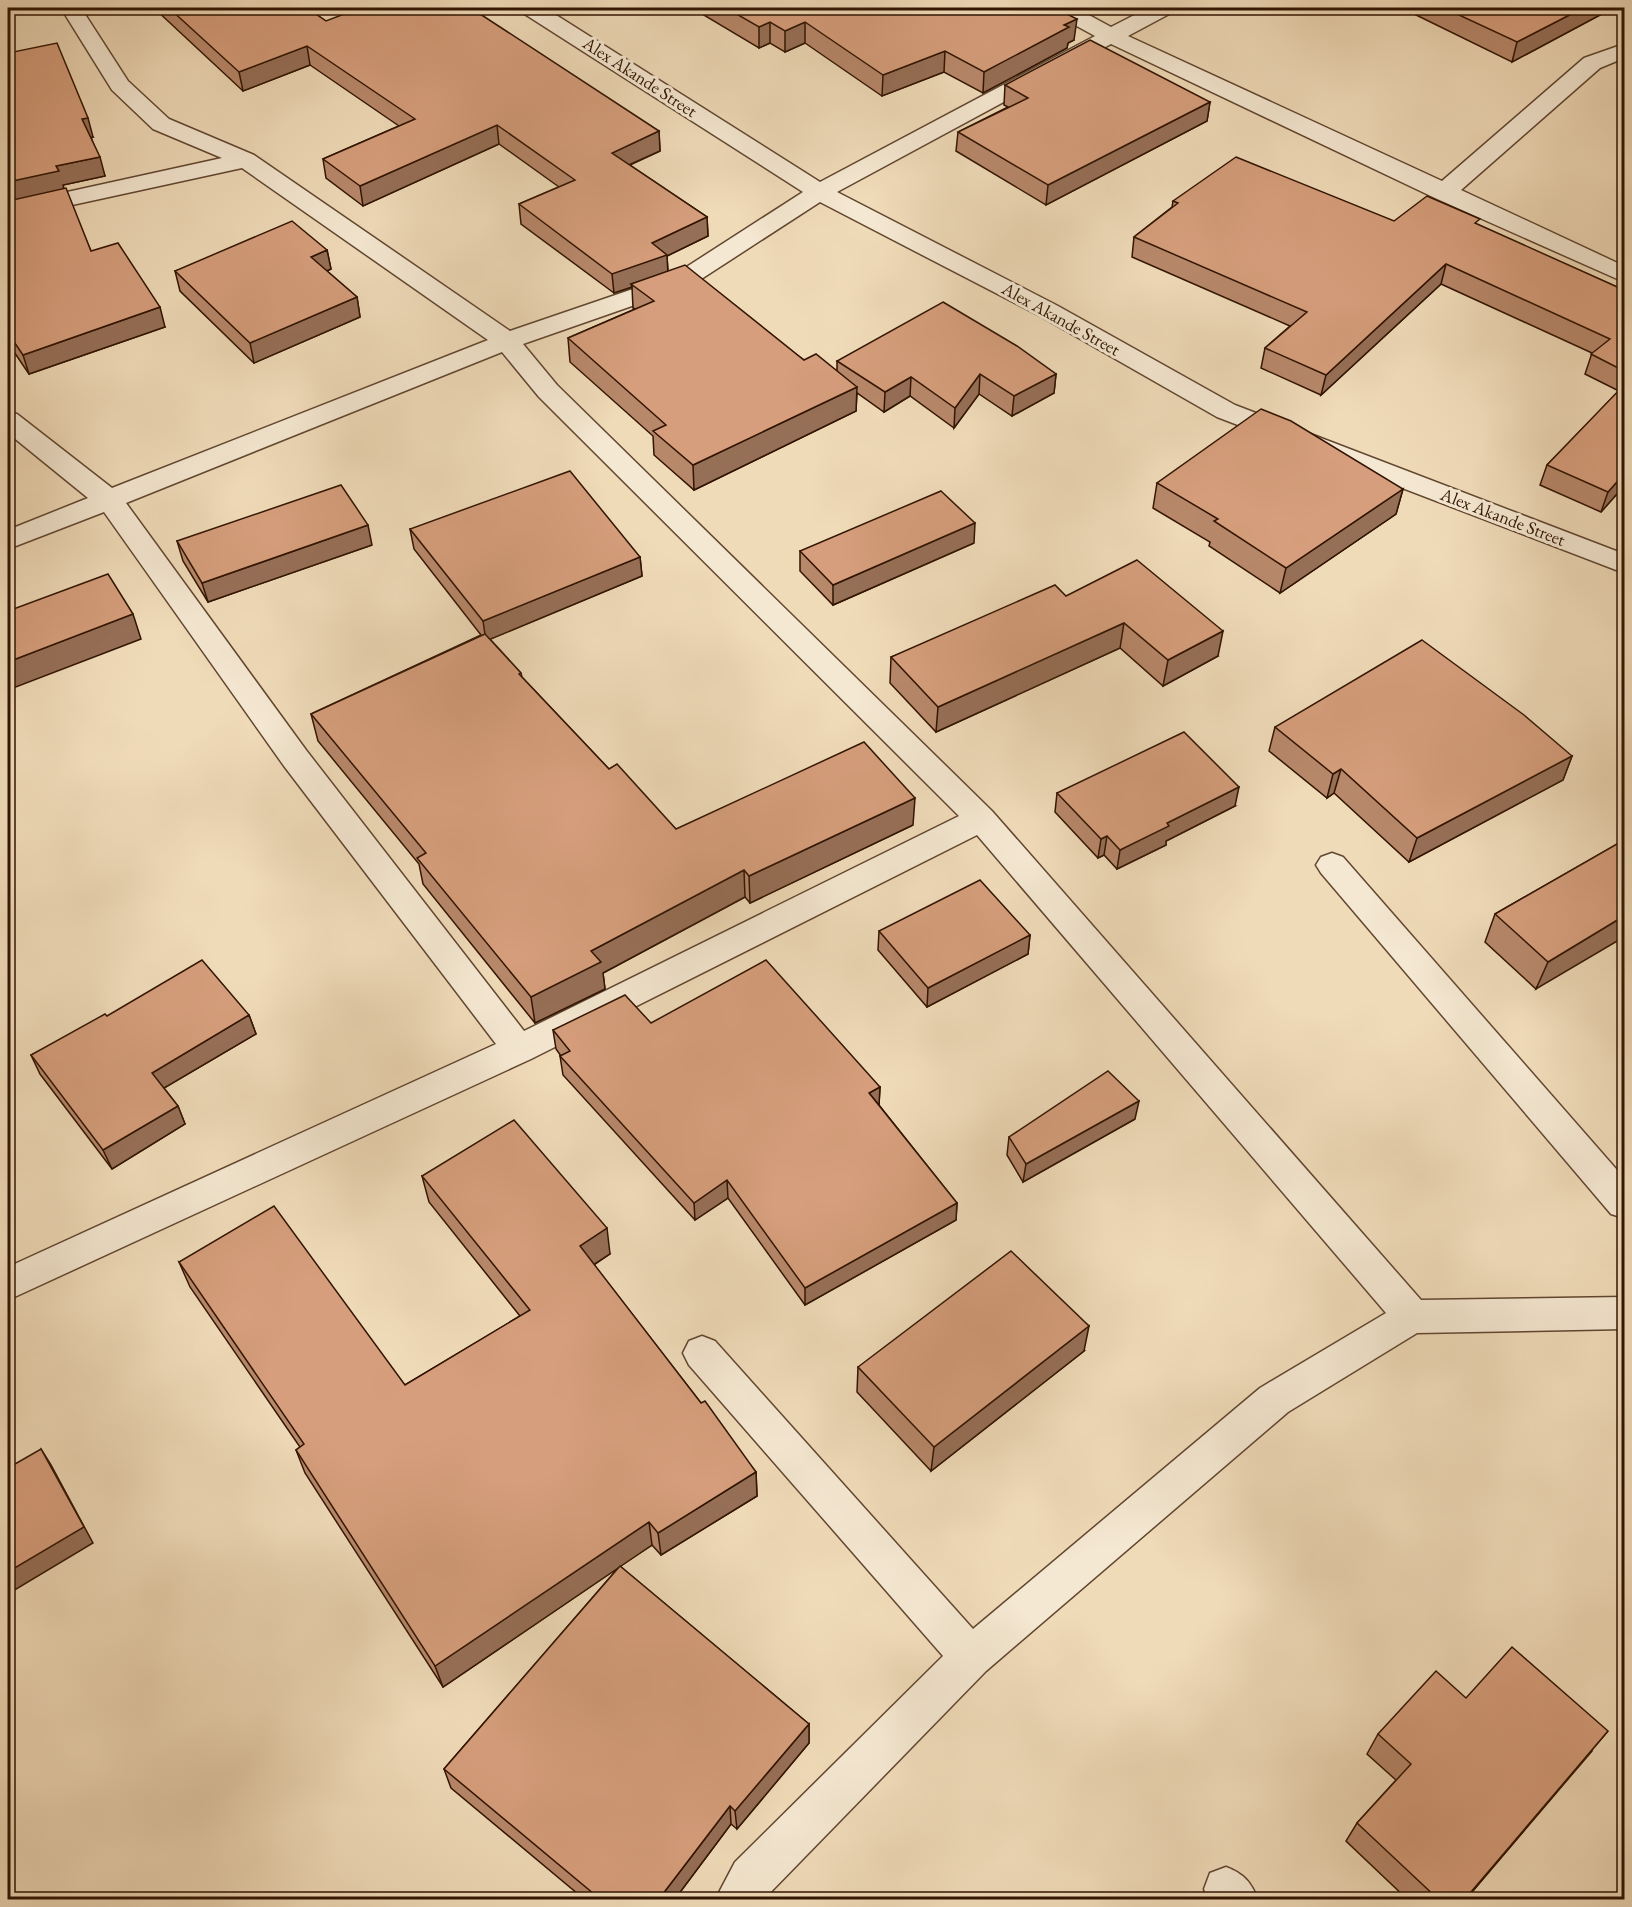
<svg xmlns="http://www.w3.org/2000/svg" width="1632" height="1907" font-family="'EB Garamond',serif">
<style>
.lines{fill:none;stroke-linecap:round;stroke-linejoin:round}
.street-casing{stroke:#614630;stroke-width:3}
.street{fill:#f5e8d2;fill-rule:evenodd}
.wall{fill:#b8886b;stroke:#311402;stroke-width:1.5}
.shaded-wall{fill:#966f57;stroke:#311402;stroke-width:1.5}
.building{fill:#d69e7c;stroke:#311402;stroke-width:1.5}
.labels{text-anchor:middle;stroke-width:6;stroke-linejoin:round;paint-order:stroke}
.far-street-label{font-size:18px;fill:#311402;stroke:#f5e8d2}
</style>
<rect width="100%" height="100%" fill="#f0dbb9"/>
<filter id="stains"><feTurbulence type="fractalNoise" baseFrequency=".00333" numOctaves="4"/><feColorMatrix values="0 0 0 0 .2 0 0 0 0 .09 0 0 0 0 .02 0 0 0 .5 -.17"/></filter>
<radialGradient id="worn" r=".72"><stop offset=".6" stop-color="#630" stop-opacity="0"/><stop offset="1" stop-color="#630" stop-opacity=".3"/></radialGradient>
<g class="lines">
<defs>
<g id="street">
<path d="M61,8H81L128,81L169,119L254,155L510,331L674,275L803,192L523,13L521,8H545L820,182L1095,36L1053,13L1051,8H1076L1111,27L1148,8H1173L1171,13L1128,36L1442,181L1584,58L1624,44V58L1600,68L1461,190L1624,266V282L1435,198L1111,44L837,192L1058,306L1235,405L1624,554V573L1217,417L1040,316L820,202L692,285L523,344L557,385L992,811L1421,1300L1624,1297V1329L1417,1333L1288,1412L986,1671L763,1900H715L735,1862L943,1656L689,1365L683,1353L689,1341L702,1336L715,1341L973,1629L1260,1388L1386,1313L977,835L531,1059L8,1300V1267L496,1044L284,766L104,512L8,549V530L88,498L8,433V412L17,414L112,488L488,340L242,168L8,219V205L222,158L153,129L112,90ZM502,352L539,397L959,816L524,1031L306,750L126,503Z"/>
<path d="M1332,853L1343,857L1624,1178V1218L1611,1214L1321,873L1316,865L1321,857Z"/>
<path d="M1226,1867C1244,1874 1251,1882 1258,1900H1208L1204,1889L1210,1873Z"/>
</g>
</defs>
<use href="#street" class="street-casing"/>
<use href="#street" class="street"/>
</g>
<g class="wall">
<path d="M154,8H307L326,21L659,131L660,151L630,165L707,217L708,236L667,256L668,271L804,360L837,371V361L1056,374L1054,393L1012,416L979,394L954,428L910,396L884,412L857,393L856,411L694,490L654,455L653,436L570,362L568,338L635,309L633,308L632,287L614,293L521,224L519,204L559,187L499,144L363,206L326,178L323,159L399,126L310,65L243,91Z"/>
<path d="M692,8H1055L1074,40L1068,43L1067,48L983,93L944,72L882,96L805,43L785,52L770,43L759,48Z"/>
<path d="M1409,8H1613L1512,62L1408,11Z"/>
<path d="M8,53L93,137H91L105,176L63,185L64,189L91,251L165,327L29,374L8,343Z"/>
<path d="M1005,85L1210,102L1207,121L1046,205L956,151L958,132L1008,107L1004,105Z"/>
<path d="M1173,201L1394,221L1478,225L1624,290V486L1601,512L1540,485L1547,465L1619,391L1585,374L1592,353L1441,284L1321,395L1261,368L1265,348L1290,326L1132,257L1134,237L1172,207Z"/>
<path d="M327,250L331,269L327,271L357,297L360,317L254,363L180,291L175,271Z"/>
<path d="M1157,483L1403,489L1396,514L1280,593L1209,546L1210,542L1153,508Z"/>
<path d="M410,529L640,557L642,576L490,639L521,673L522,677L609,769L676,829L913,825L750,903L745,897L603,973L605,989L535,1023L423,884L419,864L318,741L311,714L481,635L414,549Z"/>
<path d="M177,541L372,545L208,602L183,561Z"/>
<path d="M974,543L833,605L800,571V551Z"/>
<path d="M1066,596L1218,656L1163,686L1120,648L936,732L890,683L891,657Z"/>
<path d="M1275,727L1572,756L1563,780L1409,862L1334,793L1327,798L1269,751Z"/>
<path d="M1057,793L1235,806L1166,841V845L1117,869L1104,855L1098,858L1055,812Z"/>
<path d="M1624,840L1536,989L1485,942L1495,914Z"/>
<path d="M879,931L1030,935L1028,954L927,1007L878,950Z"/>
<path d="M249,1015L256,1034L164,1088L178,1106L185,1124L112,1169L40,1074L31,1055L107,1016Z"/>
<path d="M651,1023L880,1087L879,1105L957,1203L956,1220L805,1305L728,1198L695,1220L563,1075L560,1056H561L556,1049L553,1030Z"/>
<path d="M1135,1119L1023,1182L1007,1155L1009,1137Z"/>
<path d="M422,1176L610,1254L594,1265L701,1403L756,1472L757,1496L661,1555L652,1545L620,1566L809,1724V1743L737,1829L731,1824L675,1899H584L451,1788L444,1769L618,1568L443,1687L305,1473L296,1450L300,1447L190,1287L179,1262L405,1385L520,1316L429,1202Z"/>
<path d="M1084,1351L931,1471L857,1392L858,1367Z"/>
<path d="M1466,1698L1592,1751L1466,1899H1407L1346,1841L1357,1823L1396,1780L1367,1754L1378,1734Z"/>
</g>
<g class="shaded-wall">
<path d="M1583,8H1613L1512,62L1517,42Z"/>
<path d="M1077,19L1074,40L1068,43L1067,48L983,93L984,72L1064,25Z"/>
<path d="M770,22V43L759,48V27Z"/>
<path d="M805,22V43L785,52V31Z"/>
<path d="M307,46L310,65L243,91L239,72Z"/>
<path d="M945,51L944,72L882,96L883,75Z"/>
<path d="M1210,102L1207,121L1046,205L1048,185Z"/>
<path d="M88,118L93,137L88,138L82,119Z"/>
<path d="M497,125L499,144L363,206L360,186Z"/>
<path d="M659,131L660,151L613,172L612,153Z"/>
<path d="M100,157L105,176L63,185L64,190L8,203V182L56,166Z"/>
<path d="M707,217L708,236L667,256L668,275L631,284L632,287L614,293L612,274L652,243Z"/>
<path d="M327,250L331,269L315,276L311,257Z"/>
<path d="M1446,264L1441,284L1321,395L1326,375Z"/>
<path d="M357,297L360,317L254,363L250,343Z"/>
<path d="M160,307L165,327L29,374L23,355Z"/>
<path d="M980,374L979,394L954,428L955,408Z"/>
<path d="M1056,374L1054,393L1012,416L1014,396Z"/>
<path d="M911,377L910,396L884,412L885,392Z"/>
<path d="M857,387L856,411L694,490L693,465Z"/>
<path d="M1624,474V486L1601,512L1608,492Z"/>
<path d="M1403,489L1396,514L1280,593L1286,568Z"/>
<path d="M975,523L974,543L833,605V585Z"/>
<path d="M368,525L372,545L208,602L202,583Z"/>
<path d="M640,557L642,576L486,641L483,621Z"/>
<path d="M133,614L141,639L8,690V662Z"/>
<path d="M1124,623L1120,648L936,732L938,707Z"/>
<path d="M1223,631L1218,656L1163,686L1168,660Z"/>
<path d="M1572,756L1563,780L1409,862L1417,838Z"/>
<path d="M1341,769L1334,793L1327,798L1333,774Z"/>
<path d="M1239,787L1235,806L1166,841V845L1117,869L1120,850L1167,823Z"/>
<path d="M915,798L913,825L750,903L749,876Z"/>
<path d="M1107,836L1104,855L1098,858L1101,839Z"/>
<path d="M744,870L745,897L603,973L605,989L535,1023L531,997L591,951Z"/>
<path d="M1624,916V937L1536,989L1548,962Z"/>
<path d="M1030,935L1028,954L927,1007L928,988Z"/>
<path d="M249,1015L256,1034L159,1091L152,1073Z"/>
<path d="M880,1087L879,1105L869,1093Z"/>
<path d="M1139,1101L1135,1119L1023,1182L1026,1164Z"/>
<path d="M178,1106L185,1124L112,1169L103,1150Z"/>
<path d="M727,1180L728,1198L695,1220L694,1203Z"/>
<path d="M957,1203L956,1220L805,1305V1288Z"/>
<path d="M607,1228L610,1254L584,1271L580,1246Z"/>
<path d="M1089,1326L1084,1351L931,1471L934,1447Z"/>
<path d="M41,1449L51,1465L93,1543L8,1594V1572Z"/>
<path d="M756,1472L757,1496L661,1555L658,1533Z"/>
<path d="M649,1522L652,1545L443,1687L435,1666Z"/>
<path d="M809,1724V1743L737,1829L735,1811Z"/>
<path d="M1608,1731L1466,1899H1465Z"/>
<path d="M730,1806L731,1824L675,1899H659Z"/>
</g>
<g class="building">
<path d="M169,8H307L326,21L360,8H471L659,131L612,153L707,217L652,243L667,255L612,274L519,204L575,180L497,125L360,186L323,159L415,119L307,46L239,72Z"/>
<path d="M726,8H1055L1077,19L1064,25L1069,27L984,72L945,51L883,75L805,22L785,31L770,22L759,27Z"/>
<path d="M1444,8H1583L1517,42Z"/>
<path d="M1090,40L1210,102L1048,185L958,132L1028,98L1005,85Z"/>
<path d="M57,43L88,118L82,119L100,157L56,166L59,171L8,182V53Z"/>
<path d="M1236,157L1394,221L1427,196L1480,219L1475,223L1624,290V371L1591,354L1610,339L1446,264L1326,375L1265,348L1307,312L1134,237L1178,203L1173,201Z"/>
<path d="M66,188L91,251L118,243L160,307L23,355L8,333V201Z"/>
<path d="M292,221L327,250L311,257L357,297L250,343L175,271Z"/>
<path d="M685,265L804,360L816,354L857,387L693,465L653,431L666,425L568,338L654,301L631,284Z"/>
<path d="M943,302L1017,346L1056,374L1014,396L980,374L955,408L911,377L885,392L837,361Z"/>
<path d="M1624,385V474L1608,492L1547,465Z"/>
<path d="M1261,409L1291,421L1403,489L1286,568L1214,521L1218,519L1157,483Z"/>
<path d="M570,471L640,557L483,621L410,529Z"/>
<path d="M341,485L368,525L202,583L177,541Z"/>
<path d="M941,491L975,523L833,585L800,551Z"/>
<path d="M1137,560L1223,631L1168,660L1124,623L938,707L891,657L1055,585L1066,596Z"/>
<path d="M108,574L133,614L8,662V611Z"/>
<path d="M485,634L521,673L519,674L609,769L617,764L676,829L864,742L915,798L749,876L744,870L591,951L601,962L531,997L417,858L426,853L311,714Z"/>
<path d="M1422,640L1524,715L1572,756L1417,838L1341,769L1333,774L1275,727Z"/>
<path d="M1184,732L1239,787L1167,823L1169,826L1120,850L1107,836L1101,839L1057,793Z"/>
<path d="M1624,840V916L1548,962L1495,914Z"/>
<path d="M980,880L1030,935L928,988L879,931Z"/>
<path d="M202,960L249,1015L152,1073L178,1106L103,1150L31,1055L105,1014L107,1016Z"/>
<path d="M766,960L880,1087L869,1093L957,1203L805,1288L727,1180L694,1203L560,1056L570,1051L553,1030L625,995L651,1023Z"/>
<path d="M1108,1071L1139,1101L1026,1164L1009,1137Z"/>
<path d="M514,1120L607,1228L580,1246L701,1403L705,1401L756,1472L658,1533L649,1522L435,1666L296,1450L304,1444L179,1262L274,1206L405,1385L530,1310L422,1176Z"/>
<path d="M1011,1251L1089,1326L934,1447L858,1367Z"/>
<path d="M41,1449L84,1527L8,1572V1468Z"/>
<path d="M620,1566L809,1724L735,1811L730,1806L659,1899H600L444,1769Z"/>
<path d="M1512,1647L1608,1731L1465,1899H1438L1357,1823L1411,1764L1378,1734L1436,1671L1466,1698Z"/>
</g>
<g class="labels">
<g class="far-street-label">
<text transform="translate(640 77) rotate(33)" y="6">Alex Akande Street</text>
<text transform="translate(1061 319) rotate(29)" y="6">Alex Akande Street</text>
<text transform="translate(1503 517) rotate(21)" y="6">Alex Akande Street</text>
</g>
</g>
<rect width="1632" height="1907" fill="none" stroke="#f0dbb9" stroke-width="30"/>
<rect x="9" y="9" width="1614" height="1889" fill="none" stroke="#311402" stroke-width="3"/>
<rect x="15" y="15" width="1602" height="1877" fill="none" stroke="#311402" stroke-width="1.5"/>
<rect width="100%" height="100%" filter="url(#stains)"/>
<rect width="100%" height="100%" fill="url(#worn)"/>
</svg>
